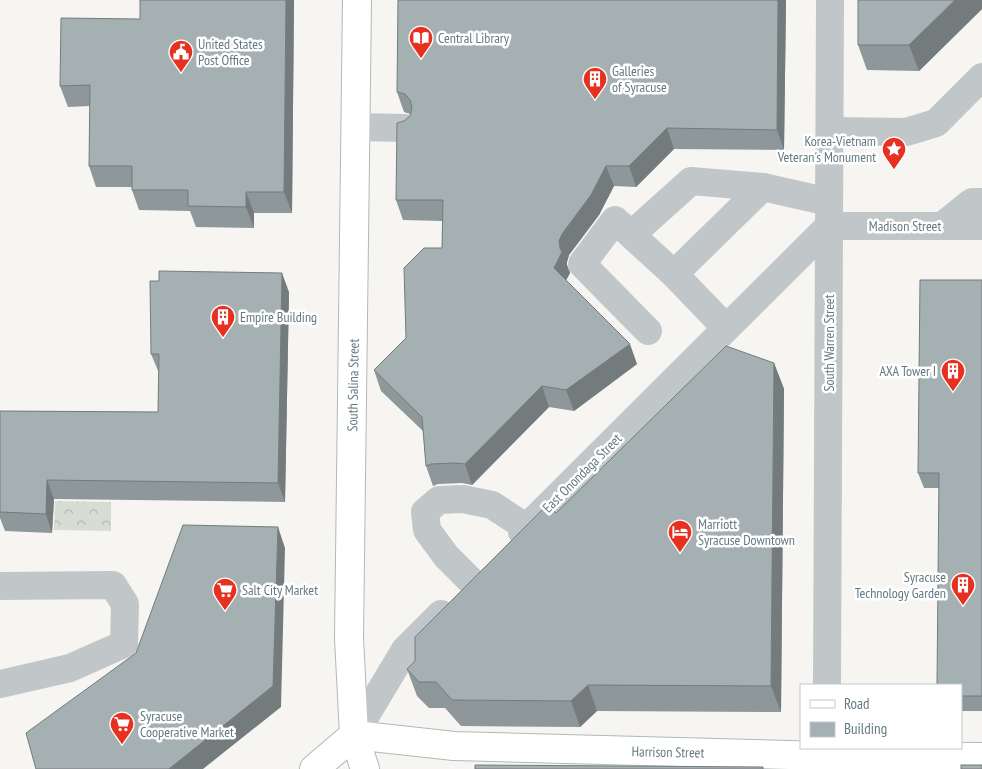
<svg xmlns="http://www.w3.org/2000/svg" width="982" height="769" font-family="'PT Sans Narrow',sans-serif">
<style>
.forest{fill:url(#forest-crowns)}
.lines{fill:none;stroke-linecap:round;stroke-linejoin:round}
.major-casing{stroke:#b2b8ba;stroke-width:30}
.minor{stroke:#c1c6c8;stroke-width:28}
.major{stroke:#fff;stroke-width:28}
.wall{fill:#8e979a}
.shaded-wall{fill:#747b7d}
.building{fill:#a5b0b3;stroke:#747b7d}
.labels{text-anchor:middle;stroke-width:5;stroke-linejoin:round;paint-order:stroke}
.poi-label{font-size:14px;fill:#647a83;stroke:#fff;text-anchor:start}
.street-label{font-size:14px;fill:#647a83;stroke:#fff}
</style>
<defs>
<pattern id="forest-crowns" width="20" height="18" patternUnits="userSpaceOnUse" patternTransform="scale(1.25)"><rect width="20" height="18" fill="#d8ddd3"/><path d="M2 6a3 3 0 1 1 6 0M12 15a3 3 0 1 1 6 0" fill="none" stroke="#b3b8b1"/></pattern>
</defs>
<rect width="100%" height="100%" fill="#f6f5f2"/>
<path class="forest" d="M55,501L111,502V531L54,530Z"/>
<g class="lines">
<defs>
<g id="major">
<path d="M357,0L349,638L354,735L365,769"/>
<path d="M354,735L454,746L827,756L982,757"/>
<path d="M314,769L354,735"/>
</g>
</defs>
<use href="#major" class="major-casing"/>
<g class="minor">
<path d="M356,127L404,128"/>
<path d="M830,131L906,132L936,123L982,77"/>
<path d="M829,226H982"/>
<path d="M942,226L972,202H982"/>
<path d="M632,234L691,181L763,187L829,202"/>
<path d="M674,274L763,187"/>
<path d="M648,331L582,264L615,220L674,274L726,328"/>
<path d="M522,532L829,226"/>
<path d="M472,582L446,556L427,530L425,512L439,500L463,499L492,505L527,528"/>
<path d="M0,586L113,585L125,604L124,644L70,668L0,684"/>
<path d="M827,685L830,0"/>
<path d="M354,735L405,650L441,614"/>
</g>
<use href="#major" class="major"/>
</g>
<g class="wall">
<path d="M140,0H294L292,213H254V228L196,227L190,211L139,210L132,190V187H96L89,166L90,106L68,107L60,86L140,19Z"/>
<path d="M786,0L784,150L674,149L636,187L614,186L599,215L569,255L567,262V265L570,273L566,280L637,364L574,411L549,407L472,485L462,483L438,484L433,486L426,466L423,431L381,391L374,370L406,338L442,248V221L403,220L396,200L404,121L410,116V114L404,112L397,92Z"/>
<path d="M982,0V9L919,71L867,70L858,45Z"/>
<path d="M982,280V711H961V685L939,488H924L918,473Z"/>
<path d="M289,292L285,502L54,499L52,533L5,531L0,518V411L158,412L159,373L151,354Z"/>
<path d="M774,363L784,389L781,712L597,711L580,727L461,726L445,708H429L417,696L407,669L556,513Z"/>
</g>
<g class="shaded-wall">
<path d="M286,0H294L292,213L284,192Z"/>
<path d="M778,0H786L784,150L777,130Z"/>
<path d="M955,0H982V9L919,71L909,45Z"/>
<path d="M667,128L674,149L636,187L629,166Z"/>
<path d="M606,166L614,186L599,215L569,255L567,262V265L570,273L562,288L554,268L560,248L559,241L562,234Z"/>
<path d="M246,192L254,213V228L246,207Z"/>
<path d="M282,273L289,292L285,502L278,483Z"/>
<path d="M630,344L637,364L574,411L566,390Z"/>
<path d="M774,363L784,389L781,712L771,686Z"/>
<path d="M542,386L549,407L472,485L465,464Z"/>
<path d="M47,480L54,499L52,533L46,514Z"/>
<path d="M278,527L285,548L281,707L203,769H169Z"/>
<path d="M588,685L597,711L580,727L571,701Z"/>
</g>
<g class="building">
<path d="M140,0H286L284,192H246V207L188,206V190H132V166H89L90,85L60,86L61,18L140,19Z"/>
<path d="M398,0H778L777,130L667,128L629,166H606L591,195L562,234L559,241L560,248L562,252L554,268L630,344L566,390L542,386L465,464L455,463L431,464L426,466L422,417L374,370L406,338L404,268L424,248H442L443,200H396L397,123L404,121L410,116L412,107L410,100L405,94L397,92Z"/>
<path d="M858,0H955L909,45H858Z"/>
<path d="M159,271L282,273L278,483L47,480L46,514L0,512V411L158,412L159,354H151L150,281H159Z"/>
<path d="M920,280H982V696H961V685H937L939,473H918Z"/>
<path d="M726,346L774,363L771,686L588,685L571,701L452,700L436,682H419L407,669L415,661V637L547,505L556,513Z"/>
<path d="M183,525L278,527L273,686L169,769H36L26,733L136,653Z"/>
<path d="M475,765L763,767V769H475Z"/>
<rect x="961" y="765" width="21" height="4"/>
</g>
<defs>
<symbol id="library-pin" viewBox="-11 -11 22 30"><path d="M0 17L-7.5 6A9.5 9.5 0 1 1 7.5 6Z" fill="#e63121" stroke="#fff"/><path d="M-6-4Q-3-5.5-.7-3.5V5Q-3 3-6 4ZM6-4Q3-5.5 .7-3.5V5Q3 3 6 4Z" fill="#fff"/></symbol>
<symbol id="civic-pin" viewBox="-11 -11 22 30"><path d="M0 17L-7.5 6A9.5 9.5 0 1 1 7.5 6Z" fill="#e63121" stroke="#fff"/><path d="M-.6-6.5H3V-4.5H.6V-3L4-1V1h2V6H-6V1h2V-1L-.6-3ZM-1.2 2.5V6h2.4V2.5Z" fill="#fff"/></symbol>
<symbol id="building-pin" viewBox="-11 -11 22 30"><path d="M0 17L-7.5 6A9.5 9.5 0 1 1 7.5 6Z" fill="#e63121" stroke="#fff"/><path d="M-4-6H4V6H1V3H-1V6H-4ZM-2.5-4.3h1.7v1.8h-1.7ZM.8-4.3h1.7v1.8H.8ZM-2.5-1h1.7V.8h-1.7ZM.8-1h1.7V.8H.8Z" fill="#fff"/></symbol>
<symbol id="sight-pin" viewBox="-11 -11 22 30"><path d="M0 17L-7.5 6A9.5 9.5 0 1 1 7.5 6Z" fill="#e63121" stroke="#fff"/><path d="M0-6L1.8-2.2L6-1.7L2.9 1.2L3.7 5.4L0 3.3L-3.7 5.4L-2.9 1.2L-6-1.7L-1.8-2.2Z" fill="#fff"/></symbol>
<symbol id="hotel-pin" viewBox="-11 -11 22 30"><path d="M0 17L-7.5 6A9.5 9.5 0 1 1 7.5 6Z" fill="#e63121" stroke="#fff"/><path d="M-6-4.5h1.5V1H6V5H4.5V3h-9V5H-6ZM-4 0a1.8 1.8 0 1 1 3.6 0ZM.5 0V-2.5h3Q6-2.5 6 0Z" fill="#fff"/></symbol>
<symbol id="supermarket-pin" viewBox="-11 -11 22 30"><path d="M0 17L-7.5 6A9.5 9.5 0 1 1 7.5 6Z" fill="#e63121" stroke="#fff"/><path d="M-6-5.5h2.5l.6 2H6L4.5 2H-2.5L-4.4-4H-6ZM-1.5 3.2a1.3 1.3 0 1 0 .1 0ZM3 3.2a1.3 1.3 0 1 0 .1 0Z" fill="#fff"/></symbol>
</defs>
<g fill-rule="evenodd">
<use href="#library-pin" x="407" y="24" width="28" height="38"/>
<use href="#civic-pin" x="167" y="38" width="28" height="38"/>
<use href="#building-pin" x="581" y="65" width="28" height="38"/>
<use href="#sight-pin" x="880" y="135" width="28" height="38"/>
<use href="#building-pin" x="209" y="303" width="28" height="38"/>
<use href="#building-pin" x="939" y="357" width="28" height="38"/>
<use href="#hotel-pin" x="666" y="518" width="28" height="38"/>
<use href="#building-pin" x="949" y="571" width="28" height="38"/>
<use href="#supermarket-pin" x="211" y="576" width="28" height="38"/>
<use href="#supermarket-pin" x="108" y="710" width="28" height="38"/>
</g>
<g class="labels">
<g class="poi-label">
<text x="438" y="43">Central Library</text>
<text x="198" y="49">United States<tspan x="198" dy="16">Post Office</tspan></text>
<text x="612" y="76">Galleries<tspan x="612" dy="16">of Syracuse</tspan></text>
<text x="876" y="146" text-anchor="end">Korea-Vietnam<tspan x="876" dy="16">Veteran's Monument</tspan></text>
<text x="240" y="322">Empire Building</text>
<text x="936" y="376" text-anchor="end">AXA Tower I</text>
<text x="698" y="529">Marriott<tspan x="698" dy="16">Syracuse Downtown</tspan></text>
<text x="946" y="582" text-anchor="end">Syracuse<tspan x="946" dy="16">Technology Garden</tspan></text>
<text x="242" y="595">Salt City Market</text>
<text x="140" y="721">Syracuse<tspan x="140" dy="16">Cooperative Market</tspan></text>
</g>
<g class="street-label">
<text x="905" y="231">Madison Street</text>
<text transform="translate(829 343) rotate(-90)" y="5">South Warren Street</text>
<text transform="translate(353 385) rotate(-89)" y="5">South Salina Street</text>
<text transform="translate(582 473) rotate(-45)" y="5">East Onondaga Street</text>
<text transform="translate(668 752) rotate(1)" y="5">Harrison Street</text>
</g>
</g>
<rect x="800" y="684" width="162" height="65" fill="#ffffff" stroke="#c1cacd"/>
<rect x="810" y="700" width="25" height="8" fill="#ffffff" stroke="#c1cacd"/>
<text x="844" y="709" font-size="15" fill="#647a83">Road</text>
<rect x="810" y="722" width="25" height="15" fill="#a5b0b3" stroke="#c1cacd"/>
<text x="844" y="734" font-size="15" fill="#647a83">Building</text>
</svg>
